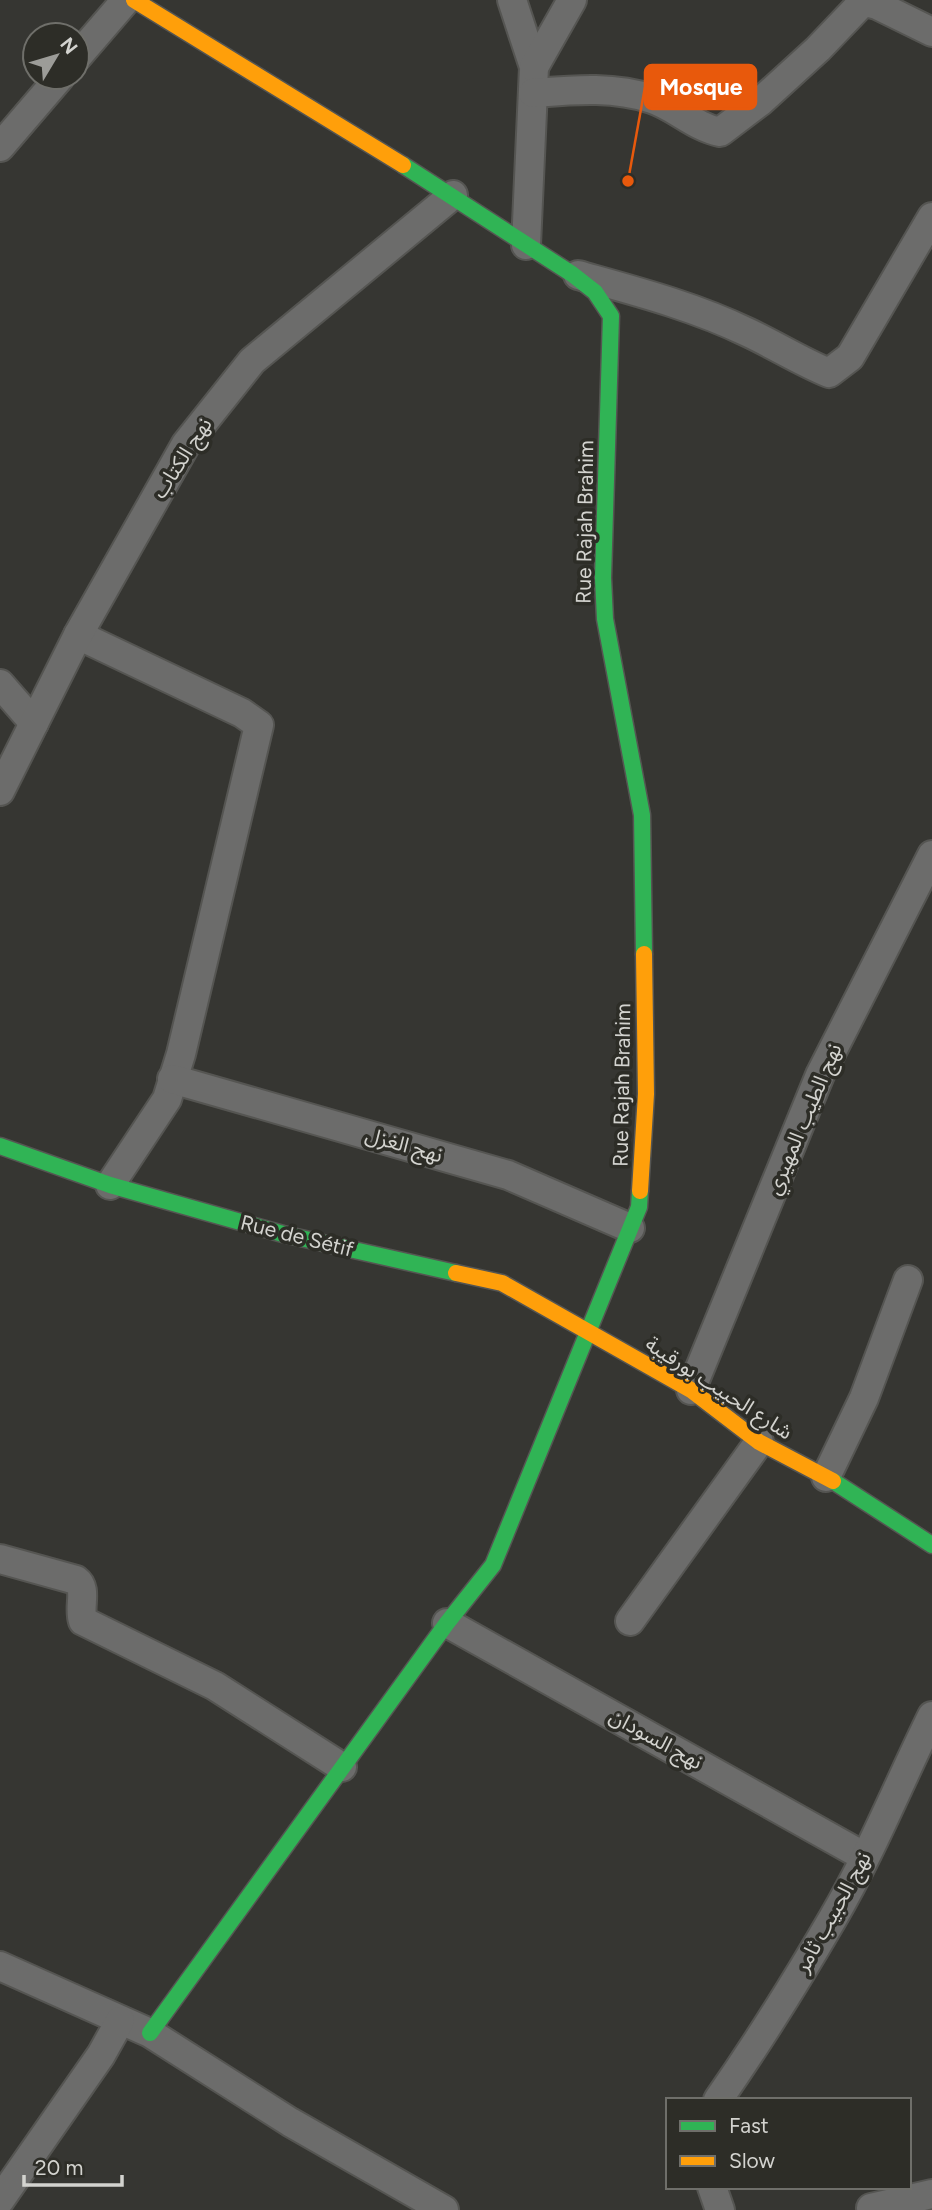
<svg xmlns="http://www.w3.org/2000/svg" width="932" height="2210" font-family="Figtree,'Noto Sans Arabic',sans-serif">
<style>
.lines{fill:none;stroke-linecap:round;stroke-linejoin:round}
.street-casing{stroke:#555552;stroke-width:32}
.fast-casing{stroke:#555552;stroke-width:19}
.slow-casing{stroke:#555552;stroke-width:19}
.street{stroke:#6c6c6b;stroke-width:28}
.fast{stroke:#30b455;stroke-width:16}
.slow{stroke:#ff9f0a;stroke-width:16}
.labels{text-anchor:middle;stroke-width:7;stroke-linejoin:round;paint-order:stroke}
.street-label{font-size:21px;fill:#d3d3cf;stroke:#2d2d27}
.leader{fill:none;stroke:#e8590c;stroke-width:2.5}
.callout-dot{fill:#e8590c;stroke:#2d2d27;stroke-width:2.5}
.callout{fill:#e8590c;stroke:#e8590c;stroke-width:2.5}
.callout-label{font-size:23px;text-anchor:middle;font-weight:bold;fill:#fff}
</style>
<rect width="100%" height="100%" fill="#363632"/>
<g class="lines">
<defs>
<g id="street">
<path d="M512,0L534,67L526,245"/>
<path d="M77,57L126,0"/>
<path d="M534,67L572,0"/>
<path d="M533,93C573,90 613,86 652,99C676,107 695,127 720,132L761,101L818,49L860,5L865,2L877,5L932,32"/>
<path d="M0,147L60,77"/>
<path d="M578,275C635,291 693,306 747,332C775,345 800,361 829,373L850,357L932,217"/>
<path d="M78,635L242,713L259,725L181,1054L167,1099L110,1185"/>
<path d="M0,684L34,723"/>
<path d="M0,791L78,635L186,444L252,361L453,195"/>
<path d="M172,1079L508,1175L630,1228"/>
<path d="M691,1390L820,1075L932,855"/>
<path d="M826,1477L864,1398L908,1280"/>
<path d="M0,1559L76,1580C88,1589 78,1607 83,1621L215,1686L342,1767"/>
<path d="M630,1621L759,1442"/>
<path d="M447,1623L865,1857"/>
<path d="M0,1966L150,2033L290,2122L444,2210"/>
<path d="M718,2100C759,2041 797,1980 833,1918C871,1853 899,1783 932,1716"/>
<path d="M712,2187L720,2210"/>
<path d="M0,2200L101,2055L120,2021"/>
<path d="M871,2208L932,2194"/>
</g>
<g id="fast">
<path d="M403,165L572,274L595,292L611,316L603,578L605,619L642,815L644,954"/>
<path d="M0,1146L110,1185L283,1234L456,1273"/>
<path d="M833,1481L932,1545"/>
<path d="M150,2033L447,1623L493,1565L639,1207L640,1191"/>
</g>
<g id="slow">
<path d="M134,0L403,165"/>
<path d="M640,1191L646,1094L644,954"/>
<path d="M456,1273L502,1283L691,1390L759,1442L833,1481"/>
</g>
</defs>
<use href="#street" class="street-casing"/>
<use href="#fast" class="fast-casing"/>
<use href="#slow" class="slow-casing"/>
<use href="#street" class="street"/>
<use href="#fast" class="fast"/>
<use href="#slow" class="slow"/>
</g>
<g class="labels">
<g class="street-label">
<text transform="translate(182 458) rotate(-57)" y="7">نهج الكتاب</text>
<text transform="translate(585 522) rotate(-89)" y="7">Rue Rajah Brahim</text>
<text transform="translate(622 1085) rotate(-89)" y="7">Rue Rajah Brahim</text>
<text transform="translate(804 1119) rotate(-67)" y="7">نهج الطيب المهيري</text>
<text transform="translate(404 1145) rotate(16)" y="7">نهج الغزل</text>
<text transform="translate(297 1236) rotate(14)" y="7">Rue de Sétif</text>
<text transform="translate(719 1388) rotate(33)" y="7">شارع الحبيب بورقيبة</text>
<text transform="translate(656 1739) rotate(29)" y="7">نهج السودان</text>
<text transform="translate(833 1912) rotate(-61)" y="7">نهج الحبيب ثامر</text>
</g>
</g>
<path class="leader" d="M628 181L645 87"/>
<circle class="callout-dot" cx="628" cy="181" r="7"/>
<rect class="callout" x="645" y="65" width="111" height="44" rx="7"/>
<g class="callout-label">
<text x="701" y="95">Mosque</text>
</g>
<rect x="666" y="2098" width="245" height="91" fill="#2d2d27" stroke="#6f6f6a" stroke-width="2"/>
<rect x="680" y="2121" width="35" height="10" fill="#30b455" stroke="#6f6f6a" stroke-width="2"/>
<text x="729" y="2133" font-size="21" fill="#d3d3cf">Fast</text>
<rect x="680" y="2156" width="35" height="10" fill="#ff9f0a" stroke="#6f6f6a" stroke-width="2"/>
<text x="729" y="2168" font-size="21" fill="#d3d3cf">Slow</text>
<g transform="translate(56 56) rotate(52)"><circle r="33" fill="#2d2d27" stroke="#6f6f6a" stroke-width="2"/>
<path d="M0-5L12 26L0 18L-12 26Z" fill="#9c9c98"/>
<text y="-10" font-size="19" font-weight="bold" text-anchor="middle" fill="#d3d3cf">N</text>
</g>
<path d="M24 2175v10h98v-10" fill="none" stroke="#d3d3cf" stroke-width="3.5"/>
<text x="35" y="2175" font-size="21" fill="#d3d3cf" stroke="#2d2d27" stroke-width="5" paint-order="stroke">20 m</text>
</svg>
